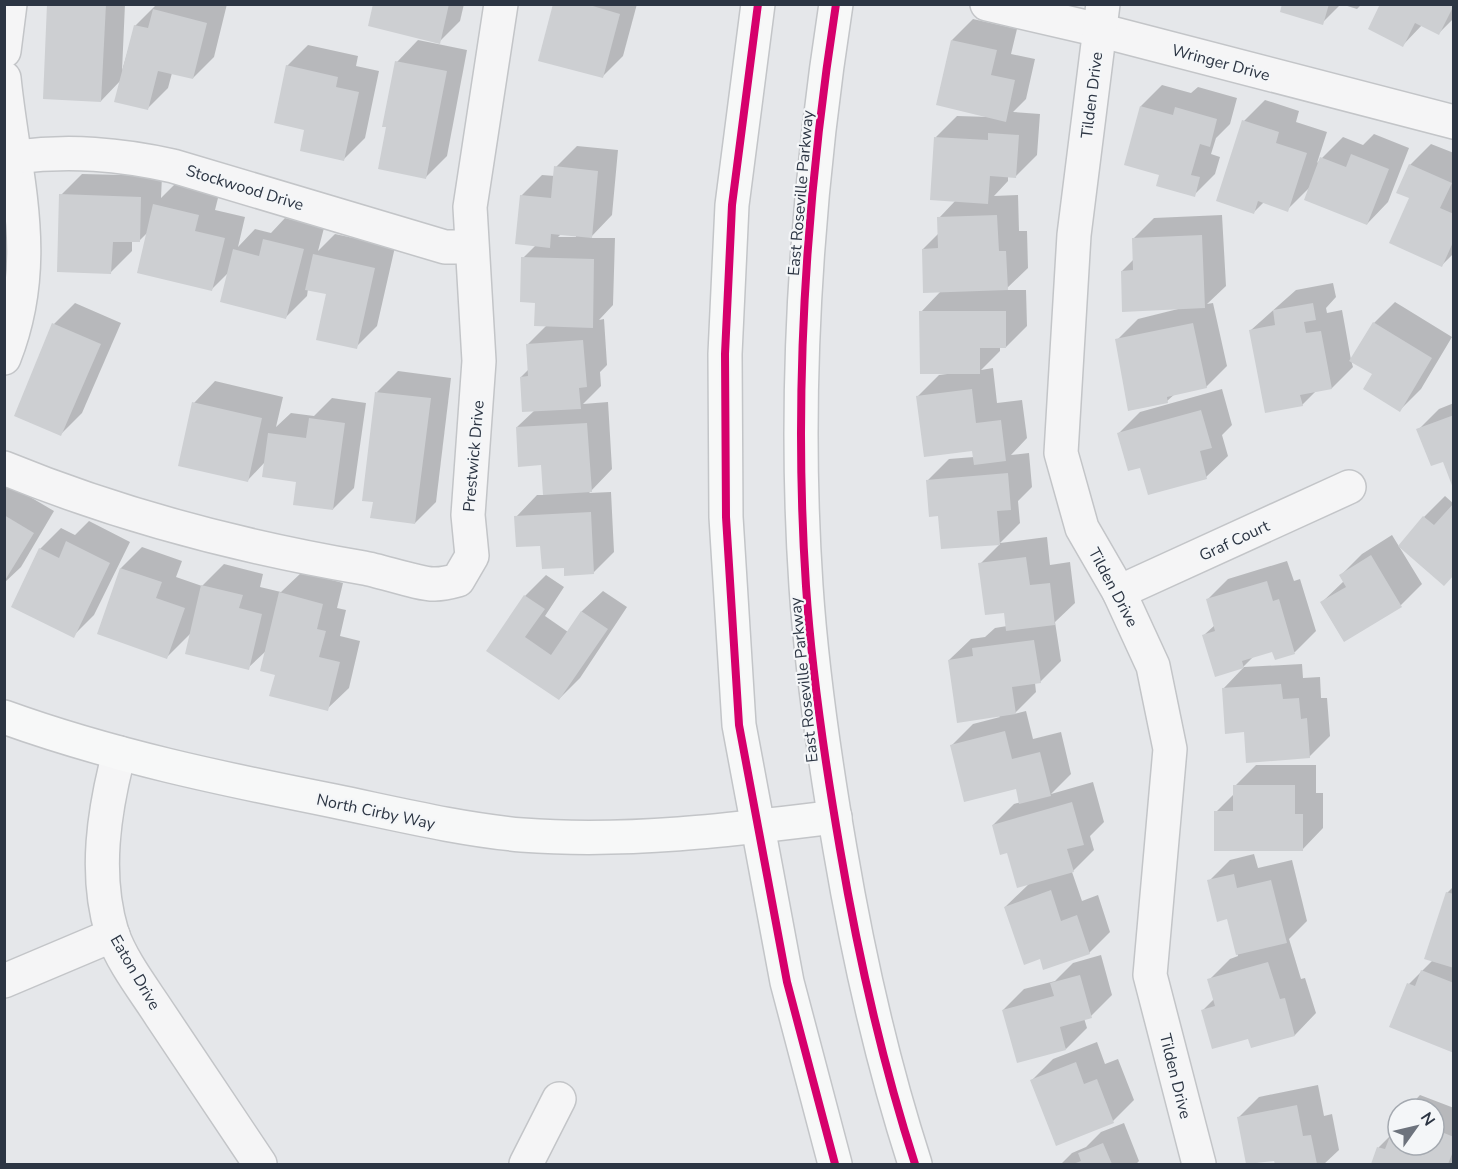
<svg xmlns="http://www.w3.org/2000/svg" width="1458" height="1169" font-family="'Nunito Sans',sans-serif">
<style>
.shadow{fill:#0003;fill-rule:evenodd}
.building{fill:#cdcfd2}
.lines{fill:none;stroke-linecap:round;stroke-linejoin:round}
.street-casing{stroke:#c3c5c8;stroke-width:36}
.secondary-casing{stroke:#c3c5c8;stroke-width:36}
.street{stroke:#f5f5f6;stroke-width:33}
.secondary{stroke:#f7f8f8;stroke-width:33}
.cycleway-casing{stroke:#f4f6f8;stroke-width:11}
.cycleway{stroke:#d6006c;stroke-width:8}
.labels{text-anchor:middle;stroke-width:4.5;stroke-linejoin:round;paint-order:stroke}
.street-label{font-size:16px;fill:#2c3543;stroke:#f4f6f8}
</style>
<rect width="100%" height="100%" fill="#e5e7ea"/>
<g class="shadow">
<path d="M49,4H125L122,71L135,26L156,5L227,4L214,57L193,78L172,73L168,88L147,109L121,80L101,101Z"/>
<path d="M375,4H464L460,21L438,43Z"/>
<path d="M555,4H637L623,56L602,77Z"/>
<path d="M1284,4H1341L1322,23Z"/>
<path d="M1341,4H1362L1357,9Z"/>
<path d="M1454,4V18L1439,33L1422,25L1403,45L1370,28Z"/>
<path d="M973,19L1017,29L1011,54L1035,59L1026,99L1013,112L1040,114L1037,155L1016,176H1008V181L994,196L1018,195L1019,231H1027L1028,268L1005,290H1026L1027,326L1006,347H1000V351L981,370L993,368L997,403L1022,400L1027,438L1011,455L1029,453L1032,487L1018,501L1020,523L1000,543L1047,537L1050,565L1070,562L1075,603L1055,622L1061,661L1040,682L1035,683L1036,692L1014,714L1026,711L1033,739L1061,732L1071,774L1051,794L1093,782L1104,822L1090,836L1094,850L1072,872L1082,901L1098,895L1110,932L1089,953L1041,958L1005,907L1030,883L993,825L1014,804L1021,802L1017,788L952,745L973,724L1000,717L949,660L971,639L985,637L995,628L1007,626L1005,611L980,564L1000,544L940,515L928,480L949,459L974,457V450L918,396L939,375L947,374L921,312L941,291L923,249L939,233V218L956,200L936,137L957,116L990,117L952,40Z"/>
<path d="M418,40L467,50L447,156L426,177L397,62Z"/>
<path d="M308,45L358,56L356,66L379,71L365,138L344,159L306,129L287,66Z"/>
<path d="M1162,85L1191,93L1198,87L1237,98L1230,124L1216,138L1211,154L1220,157L1215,174L1194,195L1161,174L1141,106Z"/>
<path d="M1265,100L1299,111L1296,122L1327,132L1317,163L1343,137L1363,145L1374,134L1409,148L1388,202L1367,224L1310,187L1287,210L1264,202L1254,212L1244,121Z"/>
<path d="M1431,144L1454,153V253L1442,265L1411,198L1398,192L1410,165Z"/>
<path d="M577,146L618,150L612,215L590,238H615L613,305L599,320L604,319L607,365L600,372L601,386L583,404L608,402L612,469L589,493L611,492L614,552L593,573L565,566L516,517L537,495H544L542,464L517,427L535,410L521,377L529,369L528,344L547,325L523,258L536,245L521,196L542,175L555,176L556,167ZM562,233L576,235V237H558Z"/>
<path d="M82,174L162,176L161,198L176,183L219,194L215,210L245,217L238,247L255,229L271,233L285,218L324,228L318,251L335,234L395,247L377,326L356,347L328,293L308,289L307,296L286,317L229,272L212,289L148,232L139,241H132V251L111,272L61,195Z"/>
<path d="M1222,215L1226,286L1207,304L1213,303L1227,366L1206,387L1176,393L1167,401L1117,340L1138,319L1182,308L1122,271L1134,259L1133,239L1154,218Z"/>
<path d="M1333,283L1336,297L1326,308L1327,313L1342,310L1351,360L1374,323L1395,302L1452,337L1421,389L1400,410L1374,374L1351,360L1353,367L1332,388L1316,391L1302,405L1251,330L1296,290Z"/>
<path d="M75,303L121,323L82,413L61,434L54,324Z"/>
<path d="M398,371L451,378L436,502L415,523L377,392Z"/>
<path d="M215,381L283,397L276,427L291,413L314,416L332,398L366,403L354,488L333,509L298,481L265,462L248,480L194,403Z"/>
<path d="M1222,389L1232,425L1222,435L1228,456L1206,477L1141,466L1119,433L1140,412Z"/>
<path d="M1454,403V485L1444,460L1418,430L1439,409Z"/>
<path d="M8,484L54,511L21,567L4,583V487Z"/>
<path d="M1445,496L1454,504V574L1424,517Z"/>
<path d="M89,521L130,542L94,615L73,636L40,549L61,528L75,535Z"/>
<path d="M1392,535L1422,584L1401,605L1344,640L1322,602L1344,581L1341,575L1362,554Z"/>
<path d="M142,547L182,561L176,577L202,586L224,564L263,574L260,587L281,592L302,572L343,583L337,608L346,610L340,636L360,641L349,688L327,709L277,674L267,650L248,668L191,633L167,657L99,633L121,568Z"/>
<path d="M1287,561L1294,581L1300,579L1316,631L1295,652L1276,658L1274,650L1254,656L1243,667L1204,635L1215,625L1207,600L1228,579Z"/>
<path d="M546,575L564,587L545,616L568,632L582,611L603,591L627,607L580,678L559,699L488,650L525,596Z"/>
<path d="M1302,664L1303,678L1320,677L1321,698H1327L1330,736L1309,757L1246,731L1223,689L1244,667Z"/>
<path d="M1256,765H1316V793H1323V828L1302,850L1216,812L1235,793V786Z"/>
<path d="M1254,854L1258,868L1292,860L1307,921L1289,939L1301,979L1305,978L1316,1013L1295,1035L1252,1047L1249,1037L1203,1010L1214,999L1209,980L1230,959L1238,956L1229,917L1209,881L1230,860Z"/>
<path d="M1454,886V1051L1409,984L1433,960L1447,893Z"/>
<path d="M1101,955L1112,995L1091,1016L1084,1018L1087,1028L1066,1049L1003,1010L1024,989L1055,981L1073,963Z"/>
<path d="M1097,1042L1105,1064L1118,1059L1134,1100L1113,1121L1057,1144L1032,1080L1053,1059Z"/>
<path d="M1318,1085L1324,1116L1332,1114L1339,1150L1324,1164H1276L1275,1159L1248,1164L1238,1118L1259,1097Z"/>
<path d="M1420,1095L1454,1108V1164H1372L1379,1147L1393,1133L1398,1120V1145H1434V1109H1407Z"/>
<path d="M1124,1123L1139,1161L1136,1164H1061L1072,1153L1086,1147L1101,1132Z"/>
</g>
<g class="building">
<path d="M47,4H106L101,102L43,99Z"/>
<path d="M373,4H449L440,44L368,26Z"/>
<path d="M553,4H586L620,14L603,78L538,61Z"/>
<path d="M1282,4H1329L1323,25L1280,12Z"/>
<path d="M1380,4H1454V5L1439,35L1415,23L1403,47L1368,29Z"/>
<path d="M153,9L207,23L193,79L158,71L148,110L114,102L134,25L148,28Z"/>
<path d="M951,40L997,50L991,75L1015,80L1006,122L936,105Z"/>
<path d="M395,61L447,71L426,179L378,169L386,127H382Z"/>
<path d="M286,65L338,77L336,87L359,92L344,161L300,151L304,130L274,123Z"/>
<path d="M1140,106L1173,115L1175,107L1217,119L1210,147L1200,144L1191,175L1200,177L1195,197L1156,186L1159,175L1124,165Z"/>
<path d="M1242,120L1279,132L1276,143L1307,153L1288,212L1258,201L1254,214L1216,201Z"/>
<path d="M988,133L1019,135L1016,178L990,176L988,204L930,200L934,137L988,140Z"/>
<path d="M1351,154L1389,169L1367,225L1304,200L1320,157L1346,167Z"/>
<path d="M1409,164L1452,183L1440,208L1454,214V240L1442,267L1389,243L1409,198L1396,193Z"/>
<path d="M554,166L598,171L592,238L551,234L550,248L515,244L520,195L551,198Z"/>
<path d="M59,194L141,197L140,242H113L111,274L57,272Z"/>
<path d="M153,204L199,215L195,231L225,238L212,291L137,273Z"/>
<path d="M997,215L999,251H1006L1008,290L923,293L922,249L938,248L937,217Z"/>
<path d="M1202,235L1205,308L1122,312L1121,271L1133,270L1132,238Z"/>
<path d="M263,239L304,249L286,319L220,302L233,249L259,256Z"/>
<path d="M313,254L375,268L357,349L316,340L326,294L305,290Z"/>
<path d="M521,257L594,259L593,328L534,326L535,303L520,302Z"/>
<path d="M1313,303L1316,320L1304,322L1306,333L1321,331L1332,389L1300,395L1303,406L1265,413L1249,330L1275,325L1273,310Z"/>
<path d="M919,311H1006V348H980V374H920Z"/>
<path d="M1373,322L1432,358L1400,412L1363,389L1372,374L1349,361Z"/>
<path d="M52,323L101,344L61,436L14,416Z"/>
<path d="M1193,323L1207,388L1167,397L1168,403L1128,411L1115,339Z"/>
<path d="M583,340L587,387L579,388L581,409L522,412L520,377L528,376L526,344Z"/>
<path d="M972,389L976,423L1001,420L1006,461L974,465L972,451L924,457L916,396Z"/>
<path d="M375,392L431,398L415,524L370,518L373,502L362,501Z"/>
<path d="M192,402L262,418L248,482L178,466Z"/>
<path d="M1201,410L1212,448L1200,451L1207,479L1148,495L1140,468L1128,471L1117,433Z"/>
<path d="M1454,415V488H1453L1443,462L1431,466L1416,429Z"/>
<path d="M309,418L345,423L333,510L293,505L296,482L262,477L268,433L306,438Z"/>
<path d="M587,423L592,492L543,495L541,465L518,467L516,427Z"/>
<path d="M1008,473L1011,510L997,511L1000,545L941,549L938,516L929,517L926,480Z"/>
<path d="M1454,503V575L1444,586L1398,546L1423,516L1434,525Z"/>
<path d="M591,512L594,574L564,576V568L542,569L540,546L516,547L514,516Z"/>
<path d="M4,515L34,533L4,582Z"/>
<path d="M66,541L110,563L74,638L11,607L39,548L59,558Z"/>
<path d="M1371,555L1402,607L1344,642L1320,602L1346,587L1339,575Z"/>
<path d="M1026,557L1030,585L1050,583L1055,625L1006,631L1004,613L985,615L978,563Z"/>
<path d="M120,568L162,582L156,598L185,608L167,659L97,634Z"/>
<path d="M1267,581L1273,601L1279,599L1295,654L1275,660L1272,652L1242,661L1244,668L1215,677L1202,635L1215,631L1206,599Z"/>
<path d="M201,585L243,595L239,608L262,614L249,670L185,654Z"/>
<path d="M279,592L323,604L317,629L326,631L319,657L340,662L328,711L269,696L275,675L260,671Z"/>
<path d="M524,595L545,609L525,637L551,655L581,611L608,629L559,700L486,651Z"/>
<path d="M1034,640L1041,683L1012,687L1016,714L957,723L948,660L973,656L972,648Z"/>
<path d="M1281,684L1283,699L1299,698L1301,719L1307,718L1310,758L1246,763L1244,732L1225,734L1222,688Z"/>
<path d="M1005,731L1012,759L1040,752L1051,796L1019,804L1016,789L964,802L950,745Z"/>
<path d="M1233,785H1295V814H1303V851H1214V811H1233Z"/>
<path d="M1072,802L1084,845L1067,849L1074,872L1017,888L1007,853L1000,855L992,825Z"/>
<path d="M1234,874L1237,888L1271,880L1287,943L1236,955L1227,919L1217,922L1207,880Z"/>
<path d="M1051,890L1061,921L1077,915L1090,954L1043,970L1040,959L1024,965L1004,907Z"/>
<path d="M1446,892L1454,894V968L1424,959Z"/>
<path d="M1268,962L1280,999L1285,998L1295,1036L1251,1048L1248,1039L1212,1049L1201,1010L1215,1006L1207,979Z"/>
<path d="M1421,970L1454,983V1053L1389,1027L1407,983L1415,986Z"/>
<path d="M1080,975L1092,1018L1060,1027L1066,1050L1017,1063L1002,1010L1054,996L1050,983Z"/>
<path d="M1076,1062L1084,1084L1097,1079L1114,1123L1056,1146L1030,1080Z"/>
<path d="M1297,1105L1303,1136L1311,1135L1317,1164H1275L1274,1161L1246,1164L1237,1117Z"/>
<path d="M1398,1116V1145H1434V1129L1454,1137V1149L1448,1164H1371L1377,1147L1385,1149Z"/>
<path d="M1103,1143L1112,1164H1073L1081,1161L1078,1153Z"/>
</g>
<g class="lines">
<defs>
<g id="street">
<path d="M987,4L1099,30L1454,122"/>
<path d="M1103,4L1074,235L1061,453L1082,528L1119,592L1153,666L1170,749L1150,975L1199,1164"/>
<path d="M4,51L10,4"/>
<path d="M4,78C14,177 43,259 4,358"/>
<path d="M15,157C70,150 119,154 173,166L445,247H471"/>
<path d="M4,468C121,516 241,547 364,568C381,571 422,585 435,584C443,584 451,582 458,580L472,556L468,515L479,361L470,207L501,4"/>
<path d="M1119,592L1349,487"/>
<path d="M119,753C104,811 94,874 112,933C122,962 145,991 161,1016C194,1065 227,1115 260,1164"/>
<path d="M4,981L113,935"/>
<path d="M526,1164L559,1099"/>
</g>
<g id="secondary">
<path d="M758,4L732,205L725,354L726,517L739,725L787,982L835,1164"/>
<path d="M836,4C806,197 793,392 806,586C812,675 825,762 840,849C858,955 882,1062 915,1164"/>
<path d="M4,717C112,756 223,779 334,801C397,814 458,829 522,835C627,843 731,830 835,817"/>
</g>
</defs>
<use href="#street" class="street-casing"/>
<use href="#secondary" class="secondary-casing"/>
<use href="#street" class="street"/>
<use href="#secondary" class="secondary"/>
<defs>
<g id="cycleway">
<path d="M758,4L732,205L725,354L726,517L739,725L787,982L835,1164"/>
<path d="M836,4C806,197 793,392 806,586C812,675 825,762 840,849C858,955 882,1062 915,1164"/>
</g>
</defs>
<use href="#cycleway" class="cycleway-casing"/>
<use href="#cycleway" class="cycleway"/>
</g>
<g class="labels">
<g class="street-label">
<text transform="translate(1221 62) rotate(15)" y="6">Wringer Drive</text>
<text transform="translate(1091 95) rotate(-83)" y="6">Tilden Drive</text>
<text transform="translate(245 187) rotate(17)" y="6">Stockwood Drive</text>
<text transform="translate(800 193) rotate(-85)" y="6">East Roseville Parkway</text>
<text transform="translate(473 456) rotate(-85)" y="6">Prestwick Drive</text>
<text transform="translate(1234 540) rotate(-25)" y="6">Graf Court</text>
<text transform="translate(1114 587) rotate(62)" y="6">Tilden Drive</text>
<text transform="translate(803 680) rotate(-96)" y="6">East Roseville Parkway</text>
<text transform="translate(376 811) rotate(12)" y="6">North Cirby Way</text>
<text transform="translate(136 972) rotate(60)" y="6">Eaton Drive</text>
<text transform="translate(1176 1076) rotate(76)" y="6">Tilden Drive</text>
</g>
</g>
<rect width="1458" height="1169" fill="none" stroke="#2c3543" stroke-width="12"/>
<g transform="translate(1416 1127) rotate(56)"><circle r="28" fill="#f4f6f8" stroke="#a4a9b0" stroke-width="1.5"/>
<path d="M0-4.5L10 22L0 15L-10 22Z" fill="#6d737d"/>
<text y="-9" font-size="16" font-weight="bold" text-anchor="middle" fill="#2c3543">N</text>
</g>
</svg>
